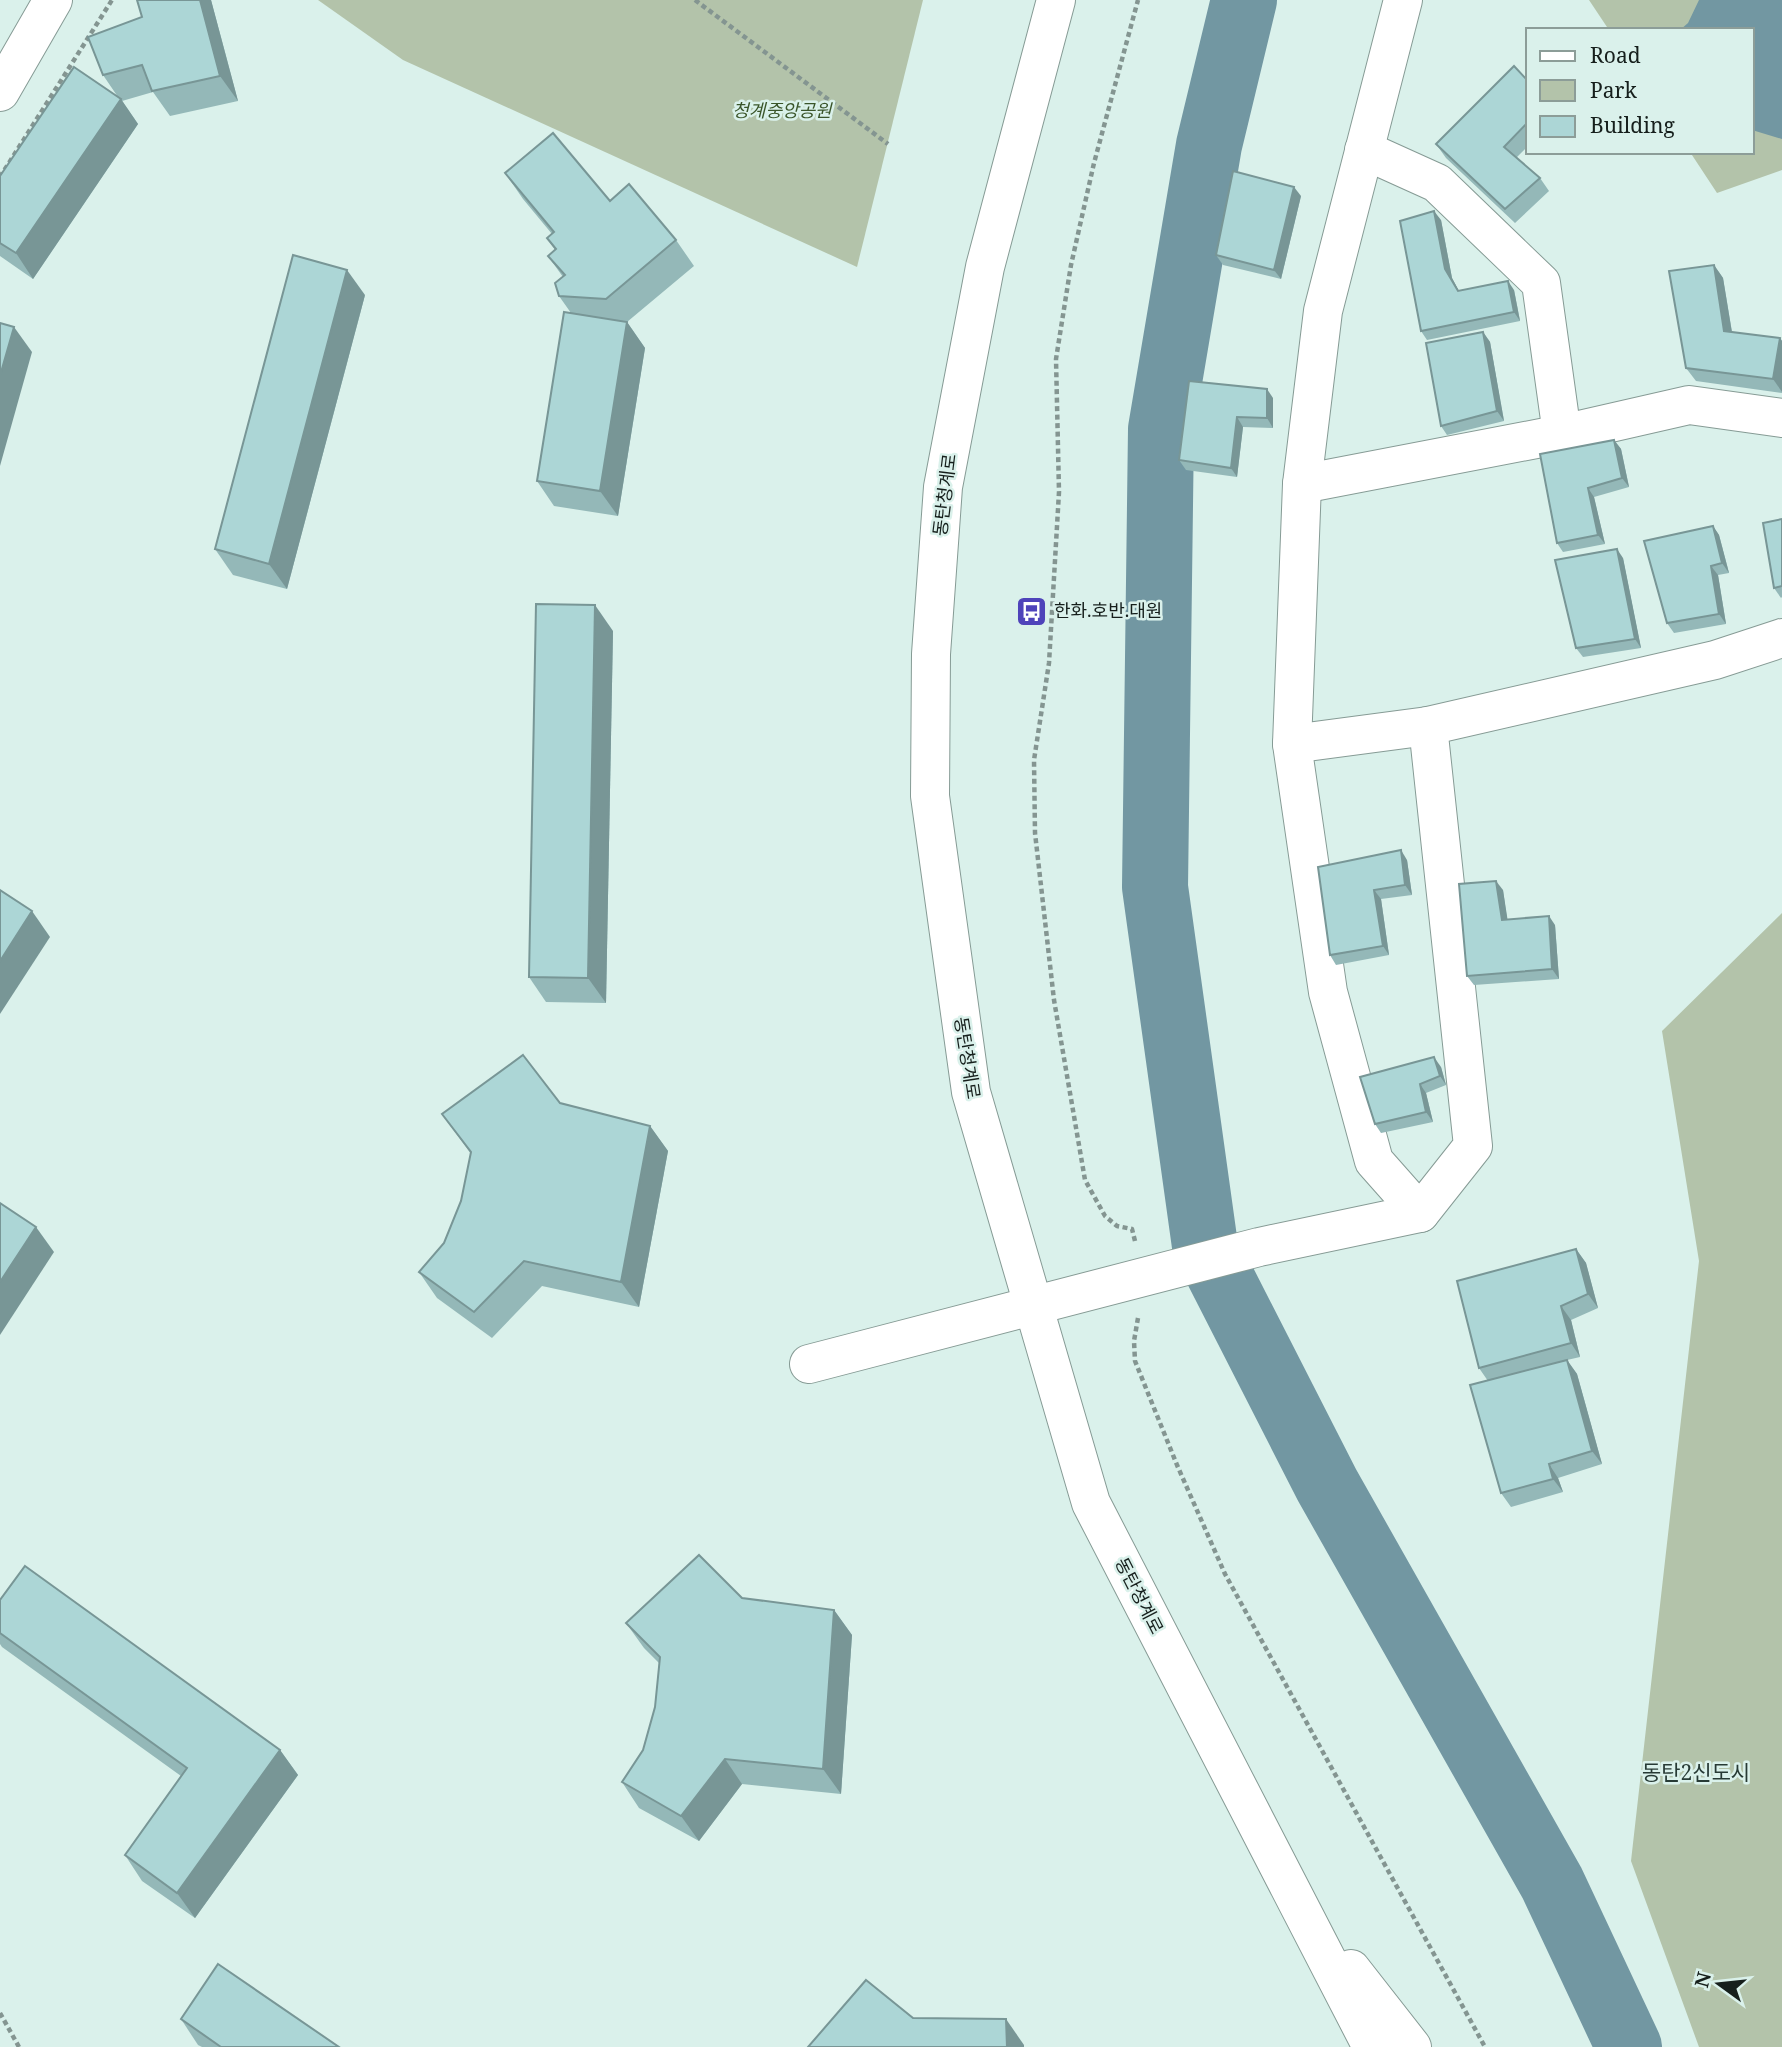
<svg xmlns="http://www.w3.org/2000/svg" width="1782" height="2047" font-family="'Noto Serif','Noto Sans KR',serif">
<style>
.green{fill:#b3c3aa}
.water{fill:#7297a2}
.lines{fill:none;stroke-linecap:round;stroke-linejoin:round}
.river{stroke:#7297a2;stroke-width:66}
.minor-casing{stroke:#869b95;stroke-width:40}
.path{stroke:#849591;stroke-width:4.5;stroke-dasharray:5 3.5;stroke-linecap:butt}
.minor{stroke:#fff;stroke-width:38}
.wall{fill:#94b8b8}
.shaded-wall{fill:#789696}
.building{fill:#acd6d6;stroke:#789696;stroke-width:2}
.labels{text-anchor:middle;stroke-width:5;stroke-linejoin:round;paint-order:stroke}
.park-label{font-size:18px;font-style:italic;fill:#3a552a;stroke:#daf1eb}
.street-label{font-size:18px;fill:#161f1c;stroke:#daf1eb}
.poi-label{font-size:18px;fill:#161f1c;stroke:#daf1eb;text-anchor:start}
.quarter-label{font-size:21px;fill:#273a35;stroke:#daf1eb}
</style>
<rect width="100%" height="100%" fill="#daf1eb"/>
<g class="green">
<path d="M318,0H923L857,267L403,60Z"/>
<path d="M1589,0H1782V170L1717,193L1690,152H1752V30H1609Z"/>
<path d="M1782,913V2047H1699L1631,1861L1699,1261L1662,1031Z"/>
</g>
<path class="water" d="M1699,0H1782V139L1752,130V30H1680L1688,23Z"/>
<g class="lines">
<path class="river" d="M1244,0L1209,145L1161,429L1155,887L1205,1246L1327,1485L1552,1883L1629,2047"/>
<defs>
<g id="minor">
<path d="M1056,0L985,267L943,487L931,654L930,796L971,1092L1091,1503L1372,2047"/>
<path d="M1403,0L1323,311L1302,484L1292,744L1328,992L1374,1161L1420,1213"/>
<path d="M0,92L53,0"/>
<path d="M1562,434L1689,405L1782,418"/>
<path d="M1302,484L1562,434L1541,283L1437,183L1364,150"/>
<path d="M1292,744L1428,726L1715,660L1782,638"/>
<path d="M809,1364L1259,1247L1420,1213L1473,1146L1428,726"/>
<path d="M1351,1969L1412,2047"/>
</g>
</defs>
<use href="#minor" class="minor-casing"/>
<g class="path">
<path d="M695,0L888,144"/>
<path d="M0,177L112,0"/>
<path d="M1135,1241L1132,1229L1117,1226L1105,1216L1085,1180L1054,1000L1035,833L1034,760L1049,663L1059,492L1056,359L1071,265L1094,163L1138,0"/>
<path d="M1138,1318L1134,1341L1135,1361L1177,1465L1225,1574L1485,2047"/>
<path d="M0,2013L19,2047"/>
</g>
<use href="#minor" class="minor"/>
</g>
<g class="wall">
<path d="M211,0L238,101L170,116L153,92L122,101L138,124L33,279L0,256V176L118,97L103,75Z"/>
<path d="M1528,81V146L1516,158L1540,178L1549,191L1515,223L1446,158L1436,144Z"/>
<path d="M505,173L610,201L676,240L694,266L627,322L645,348L618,516L554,506L537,481L571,313L559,296L563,277L548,256L555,250L547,238L552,234L523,199Z"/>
<path d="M1301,196L1281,279L1223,265L1216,255Z"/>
<path d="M1441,220L1452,278L1459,291L1514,290L1520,321L1427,340L1421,331Z"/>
<path d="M1714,265L1723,278L1732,332L1780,338L1782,341V393L1696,381L1686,368Z"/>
<path d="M365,295L287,589L233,575L215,549Z"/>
<path d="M1483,332L1490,342L1504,421L1447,435L1441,426Z"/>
<path d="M1189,381L1273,398V428L1243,427L1237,477L1186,470L1179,460Z"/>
<path d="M1614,440L1621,449L1629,487L1594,497L1605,544L1563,552L1557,543Z"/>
<path d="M1782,519V597L1781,598L1774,588Z"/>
<path d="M1713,526L1719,535L1729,573L1718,575L1726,624L1674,633L1667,623Z"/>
<path d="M1623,558L1641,648L1583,657L1576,648Z"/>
<path d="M613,631L606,1003L546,1002L529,977Z"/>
<path d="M1407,860L1412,895L1381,899L1389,955L1336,965L1330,955L1318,867Z"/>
<path d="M1503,890L1507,919L1555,925L1559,979L1474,985L1467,976Z"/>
<path d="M1441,1067L1446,1085L1426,1093L1433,1122L1381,1133L1375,1124L1360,1077Z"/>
<path d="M560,1103L650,1126L668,1151L639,1307L542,1286L492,1338L437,1298L419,1272L444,1243L461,1201L471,1154L442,1114Z"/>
<path d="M1576,1249L1586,1263L1598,1308L1571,1320L1580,1357L1567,1360L1577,1374L1602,1464L1558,1478L1563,1492L1511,1507L1501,1493L1488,1381L1479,1368Z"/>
<path d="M742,1598L834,1610L852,1635L841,1794L742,1784L699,1841L639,1808L622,1782L643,1750L655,1707L659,1663L644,1648L626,1623Z"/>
<path d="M0,1600L280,1750L298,1775L195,1918L142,1881L125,1855L181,1776L2,1647L0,1644Z"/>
<path d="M181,2019L339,2047H202L198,2045Z"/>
</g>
<g class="shaded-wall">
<path d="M200,0H211L238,101L220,76Z"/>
<path d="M121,99L138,124L33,279L16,253Z"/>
<path d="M1294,187L1301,196L1281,279L1274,270Z"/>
<path d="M1434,211L1441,220L1452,278L1464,301L1445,269Z"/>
<path d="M1714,265L1723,278L1734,345L1724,331Z"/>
<path d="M347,270L365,295L287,589L269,564Z"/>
<path d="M1508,281L1514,290L1520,321L1514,312Z"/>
<path d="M627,322L645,348L618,516L600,491Z"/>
<path d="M14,327L32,352L0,466V376Z"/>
<path d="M1483,332L1490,342L1504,421L1497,411Z"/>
<path d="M1780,338L1782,341V392L1773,379Z"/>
<path d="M1267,389L1273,398V428L1267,418Z"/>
<path d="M1237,417L1243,427L1237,477L1231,468Z"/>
<path d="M1614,440L1621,449L1629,487L1622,478Z"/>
<path d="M1588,488L1594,497L1605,544L1598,535Z"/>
<path d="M1713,526L1719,535L1729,573L1722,563Z"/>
<path d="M1617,549L1623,558L1641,648L1635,639Z"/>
<path d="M1711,566L1718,575L1726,624L1719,614Z"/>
<path d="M595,605L613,631L606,1003L588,978Z"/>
<path d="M1401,850L1407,860L1412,895L1405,885Z"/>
<path d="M1496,881L1503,890L1509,929L1502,920Z"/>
<path d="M1374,890L1381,899L1389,955L1383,946Z"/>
<path d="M32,911L50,937L0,1014V961Z"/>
<path d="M1549,916L1555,925L1559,979L1552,969Z"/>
<path d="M1434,1057L1441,1067L1446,1085L1440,1076Z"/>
<path d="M1420,1084L1426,1093L1433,1122L1426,1112Z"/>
<path d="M650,1126L668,1151L639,1307L621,1282Z"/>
<path d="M36,1227L54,1252L0,1335V1282Z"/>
<path d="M1576,1249L1586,1263L1598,1308L1588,1294Z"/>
<path d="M1561,1306L1571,1320L1580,1357L1571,1343Z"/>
<path d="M1567,1360L1577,1374L1602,1464L1592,1451Z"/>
<path d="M1549,1464L1558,1478L1563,1492L1553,1479Z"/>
<path d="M834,1610L852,1635L841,1794L823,1769Z"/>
<path d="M280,1750L298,1775L195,1918L177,1893Z"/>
<path d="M725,1759L742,1784L699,1841L681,1816Z"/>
<path d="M1006,2019L1024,2045V2047H1007Z"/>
</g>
<g class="building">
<path d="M137,0H200L220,76L152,91L142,65L103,75L88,37L142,17Z"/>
<path d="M1514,66L1528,81V122L1504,147L1540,178L1505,209L1436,144Z"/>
<path d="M74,67L121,99L16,253L0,243V176Z"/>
<path d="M553,133L610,201L629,184L676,240L606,299L559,296L555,283L565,275L548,256L556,249L547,238L554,232L505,173Z"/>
<path d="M1233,171L1294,187L1274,270L1216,255Z"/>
<path d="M1434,211L1445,269L1458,291L1508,281L1514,312L1421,331L1400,221Z"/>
<path d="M293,255L347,270L269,564L215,549Z"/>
<path d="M1714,265L1724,331L1780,338L1773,379L1686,368L1669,271Z"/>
<path d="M564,312L627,322L600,491L537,481Z"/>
<path d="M0,323L14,327L0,376Z"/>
<path d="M1483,332L1497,411L1441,426L1426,343Z"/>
<path d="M1189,381L1267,389V418L1237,417L1231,468L1179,460Z"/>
<path d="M1614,440L1622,478L1588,488L1598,535L1557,543L1540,454Z"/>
<path d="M1782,519V586L1774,588L1763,523Z"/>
<path d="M1713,526L1722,563L1711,566L1719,614L1667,623L1644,541Z"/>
<path d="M1617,549L1635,639L1576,648L1555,560Z"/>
<path d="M536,604L595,605L588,978L529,977Z"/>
<path d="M1401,850L1405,885L1374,890L1383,946L1330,955L1318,867Z"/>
<path d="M1496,881L1502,920L1549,916L1552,969L1467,976L1459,884Z"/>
<path d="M0,890L32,911L0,961Z"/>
<path d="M523,1055L560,1103L650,1126L621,1282L524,1261L474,1312L419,1272L444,1243L461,1201L471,1152L442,1114Z"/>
<path d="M1434,1057L1440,1076L1420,1084L1426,1112L1375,1124L1360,1077Z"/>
<path d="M0,1203L36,1227L0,1282Z"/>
<path d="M1576,1249L1588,1294L1561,1306L1571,1343L1479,1368L1457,1281Z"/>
<path d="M1567,1360L1592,1451L1549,1464L1553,1479L1501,1493L1470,1385Z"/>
<path d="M699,1555L742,1598L834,1610L823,1769L725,1759L681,1816L622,1782L643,1750L655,1707L660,1657L626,1623Z"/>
<path d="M25,1566L280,1750L177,1893L125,1855L187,1768L0,1633V1600Z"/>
<path d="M218,1964L339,2047H221L181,2019Z"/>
<path d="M866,1980L913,2018L1006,2019L1007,2047H808Z"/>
</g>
<defs>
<symbol id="bus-square" viewBox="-11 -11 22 22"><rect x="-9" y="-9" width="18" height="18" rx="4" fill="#4e43ba" stroke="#daf1eb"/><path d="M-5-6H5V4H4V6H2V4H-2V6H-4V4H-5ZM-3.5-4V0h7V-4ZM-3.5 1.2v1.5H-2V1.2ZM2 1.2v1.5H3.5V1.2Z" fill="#fff"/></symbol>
</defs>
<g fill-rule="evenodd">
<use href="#bus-square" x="1014" y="594" width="35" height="35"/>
</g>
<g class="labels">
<g class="park-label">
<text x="782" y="117">청계중앙공원</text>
</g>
<g class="street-label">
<text transform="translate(945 495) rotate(-83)" y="6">동탄청계로</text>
<text transform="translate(967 1058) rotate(81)" y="6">동탄청계로</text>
<text transform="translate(1139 1596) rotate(63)" y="6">동탄청계로</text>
</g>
<g class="poi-label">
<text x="1054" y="617">한화.호반.대원</text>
</g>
<g class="quarter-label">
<text x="1696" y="1780">동탄2신도시</text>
</g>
</g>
<rect x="1526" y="28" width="228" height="126" fill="#daf1eb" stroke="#8c9d98" stroke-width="2"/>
<rect x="1540" y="51" width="35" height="10" fill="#ffffff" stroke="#8c9d98" stroke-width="2"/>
<text x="1590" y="63" font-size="21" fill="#161f1c">Road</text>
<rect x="1540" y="80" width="35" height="21" fill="#b3c3aa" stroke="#8c9d98" stroke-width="2"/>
<text x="1590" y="98" font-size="21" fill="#161f1c">Park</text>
<rect x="1540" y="116" width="35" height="21" fill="#acd6d6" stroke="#8c9d98" stroke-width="2"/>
<text x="1590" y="133" font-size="21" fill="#161f1c">Building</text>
<g transform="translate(1719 1984) rotate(285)" stroke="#daf1eb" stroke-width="5" paint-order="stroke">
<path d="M0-5L12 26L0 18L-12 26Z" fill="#161f1c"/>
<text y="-10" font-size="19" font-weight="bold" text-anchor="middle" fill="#161f1c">N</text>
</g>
</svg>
